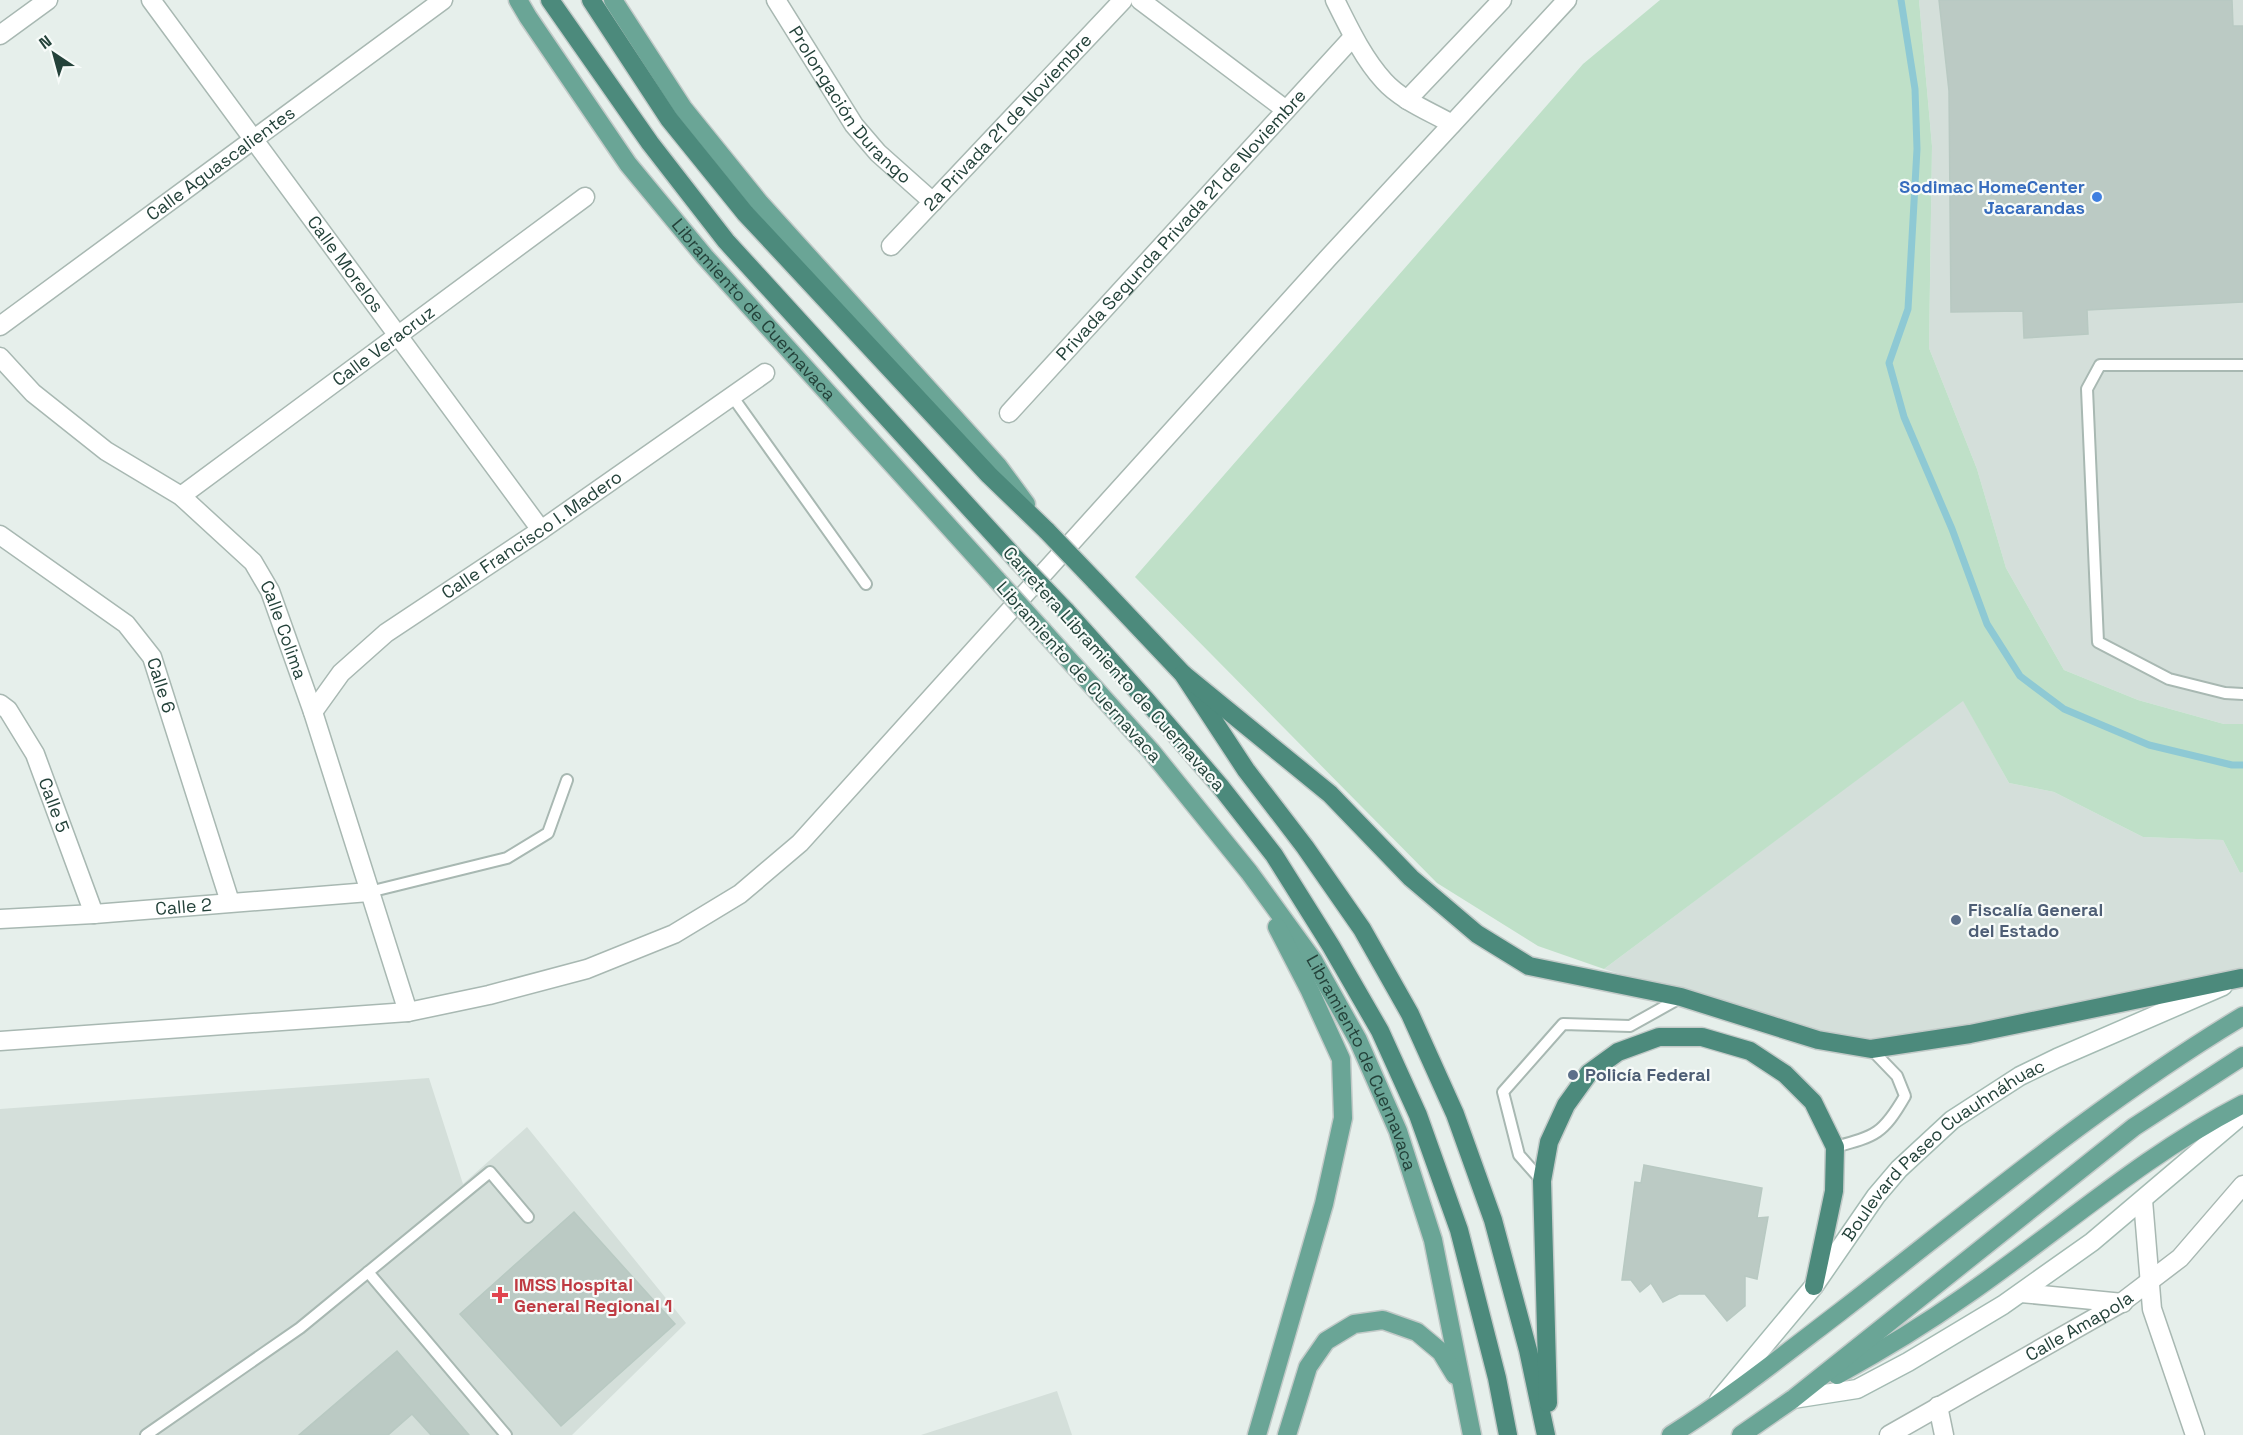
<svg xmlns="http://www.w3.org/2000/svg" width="2243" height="1435" font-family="'Space Grotesk',sans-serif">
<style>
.built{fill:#d4dfda}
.green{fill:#bfe0c8}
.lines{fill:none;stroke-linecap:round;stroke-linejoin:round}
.stream{stroke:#8ec9d4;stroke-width:7}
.building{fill:#bbcac4;stroke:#b8c9c2;stroke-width:1.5}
.service-casing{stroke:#a8b8b2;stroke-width:14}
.minor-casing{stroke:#a8b8b2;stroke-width:21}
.secondary-casing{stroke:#a4bbb3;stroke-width:21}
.primary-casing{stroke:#c2cac8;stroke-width:21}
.trunk-casing{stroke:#c2cac8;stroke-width:21}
.service{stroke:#fff;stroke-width:10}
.minor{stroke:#fff;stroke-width:18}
.secondary{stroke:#fff;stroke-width:18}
.primary{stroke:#6aa596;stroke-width:18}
.trunk{stroke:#4c8a7c;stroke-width:18}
.primary-bridge-casing{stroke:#c2cac8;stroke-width:21;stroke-linecap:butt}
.trunk-bridge-casing{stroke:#c2cac8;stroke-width:21;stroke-linecap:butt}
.primary-bridge{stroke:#6aa596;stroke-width:18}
.trunk-bridge{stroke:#4c8a7c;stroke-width:18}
.shop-dot{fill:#3f7fe0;stroke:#f7fbf9;stroke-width:2}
.service-dot{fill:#5c6f8a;stroke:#f7fbf9;stroke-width:2}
.health-dot{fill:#e0444e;stroke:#f7fbf9;stroke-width:2}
.labels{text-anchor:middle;stroke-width:4.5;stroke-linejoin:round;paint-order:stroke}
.street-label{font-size:18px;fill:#24423a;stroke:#f7fbf9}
.shop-label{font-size:18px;font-weight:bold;fill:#366cbe;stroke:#f7fbf9;text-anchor:end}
.service-label{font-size:18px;font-weight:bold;fill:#4e5e75;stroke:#f7fbf9;text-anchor:start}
.health-label{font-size:18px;font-weight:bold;fill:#be3a42;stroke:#f7fbf9;text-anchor:start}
</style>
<rect width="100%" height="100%" fill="#e6efeb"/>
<g class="built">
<path d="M1919,0H2243V724H2224L2138,700L2064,670L2006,568L1977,469L1929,348L1932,146Z"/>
<path d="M1963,700L2009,783L2054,792L2143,837L2223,840L2240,873L2243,872V968L2186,988L1944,1045L1828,1040L1604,969Z"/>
<path d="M429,1078L463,1184L527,1127L686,1323L572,1435H0V1109Z"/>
<path d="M1057,1391L1072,1435H921Z"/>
</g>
<path class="green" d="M1660,0H1919L1932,146L1929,348L1977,469L2006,568L2064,670L2138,700L2224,724H2243V872L2240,873L2223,840L2143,837L2054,792L2009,783L1963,701L1604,969L1538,946L1437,883L1135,577L1583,64Z"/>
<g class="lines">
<path class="stream" d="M1901,0L1915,89L1917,149L1908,309L1889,363L1904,417L1952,529L1987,624L2020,676L2064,709L2149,745L2232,765H2243"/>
</g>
<g class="building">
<path d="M1939,0H2232L2233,26H2243V302L2087,310L2088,334L2024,338L2023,311L1951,312L1949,91Z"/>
<path d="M1644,1165L1762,1188L1757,1218L1768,1217L1757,1279L1745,1276V1306L1727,1321L1705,1294H1679L1663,1302L1651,1283L1640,1292L1631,1280H1622L1635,1182L1641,1183Z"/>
<path d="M574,1212L675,1324L561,1426L460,1314Z"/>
<path d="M397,1351L469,1435H431L412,1414L388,1435H299Z"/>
</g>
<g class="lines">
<defs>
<g id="service">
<path d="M2243,365H2100L2087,389L2098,642L2169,679L2225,693L2243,694"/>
<path d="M732,396L866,584"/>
<path d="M369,892L507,858L548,833L567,780"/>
<path d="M1835,1147C1876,1136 1883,1134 1905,1096L1897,1076L1871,1049"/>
<path d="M1542,1181L1519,1155L1503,1092L1563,1024L1630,1026L1680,998"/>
<path d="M368,1272L506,1435"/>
<path d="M146,1435L300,1328L490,1172L528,1217"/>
</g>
<g id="minor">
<path id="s1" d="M151,0L541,530"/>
<path id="s2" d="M776,0L854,125L878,153L933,202"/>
<path d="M1140,0L1286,110"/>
<path d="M1335,0C1349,28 1363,58 1384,81C1401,100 1429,111 1452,124"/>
<path d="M0,35L48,0"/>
<path d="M1407,100L1502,0"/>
<path id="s3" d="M891,246L1123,0"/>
<path id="s4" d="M0,326L443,0"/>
<path id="s5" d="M0,357L33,393L106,451L181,496L253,562L270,591L313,712L408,1012"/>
<path id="s6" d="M1009,413L1353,37"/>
<path id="s7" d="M181,496L585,197"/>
<path id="s8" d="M0,535L126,624L152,657L230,902"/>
<path id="s9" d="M0,704L8,710L35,754L94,914"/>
<path id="s10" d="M313,712L341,673L386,633L541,530L765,373"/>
<path id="s11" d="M0,919L94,914L369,892"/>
<path d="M0,1041L408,1012L489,995L587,969L674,934L740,894L800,843L1329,257L1567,0"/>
<path d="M2143,1200L2152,1309L2195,1435"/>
<path d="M2021,1293L2123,1303"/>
<path d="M1938,1406L1944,1435"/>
<path id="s12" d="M1889,1435L2121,1303L2180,1258L2243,1185"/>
</g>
<g id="secondary">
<path d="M1793,1399L1857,1389L1908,1362L2003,1305L2092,1242L2243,1114"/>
<path id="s13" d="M1719,1400L1814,1286L1876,1196L1899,1169L1952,1120L2020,1076L2057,1058L2223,986"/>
</g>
<g id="primary">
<path id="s14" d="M518,0L528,17L628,164L705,257L997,580"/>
<path d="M613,0L683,108L759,202L998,466L1026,504"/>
<path id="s15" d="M1043,631L1151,751L1249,872L1313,960L1358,1040L1398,1131L1433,1240L1472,1435"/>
<path d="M1837,1375C1881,1351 1924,1325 1965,1296C2058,1232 2142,1156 2243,1104"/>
<path d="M1257,1435L1324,1204L1343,1118L1341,1059L1310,991L1277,927"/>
<path d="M1287,1435L1308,1367L1326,1341L1354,1324L1383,1320L1417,1332L1441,1352L1455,1375"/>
<path d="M1671,1435C1730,1398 1785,1354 1840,1312C1972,1210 2100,1102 2243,1016"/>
<path d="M1741,1435L1793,1399L2134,1127L2243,1056"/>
</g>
<g id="trunk">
<path d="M550,0L650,143L726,241L1016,559"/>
<path d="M591,0L669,119L745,213L989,475L1047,531"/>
<path d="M1095,581L1183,674L1246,770L1305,847L1362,929L1410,1014L1455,1114L1493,1220L1528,1350L1546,1435"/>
<path d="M1066,611L1146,700L1220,786L1274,855L1331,946L1380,1031L1418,1115L1459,1230L1497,1378L1508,1435"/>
<path d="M1183,674L1330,794L1411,878L1477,934L1529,966L1681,997L1818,1040L1871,1049L1970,1034L2241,978"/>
<path d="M1548,1403L1542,1181L1549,1142L1566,1105L1589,1073L1618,1052L1659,1037H1702L1750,1051L1785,1074L1813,1102L1835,1147L1834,1191L1814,1286"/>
</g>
</defs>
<use href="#service" class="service-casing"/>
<use href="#minor" class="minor-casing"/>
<use href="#secondary" class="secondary-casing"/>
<use href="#primary" class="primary-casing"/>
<use href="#trunk" class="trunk-casing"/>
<use href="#service" class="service"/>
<use href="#minor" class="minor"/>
<use href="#secondary" class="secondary"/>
<use href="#primary" class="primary"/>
<use href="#trunk" class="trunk"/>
<defs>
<path id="primary-bridge" d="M997,580L1043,631"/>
<g id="trunk-bridge">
<path d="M1047,531L1095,581"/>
<path d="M1016,559L1066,611"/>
</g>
</defs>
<use href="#primary-bridge" class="primary-bridge-casing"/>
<use href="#trunk-bridge" class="trunk-bridge-casing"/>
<use href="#primary-bridge" class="primary-bridge"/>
<use href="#trunk-bridge" class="trunk-bridge"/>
</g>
<circle class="shop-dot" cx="2097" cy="197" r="6"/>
<g class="service-dot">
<circle cx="1956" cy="920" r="6"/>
<circle cx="1573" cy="1075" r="6"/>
</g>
<path class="health-dot" d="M497 1286h6v6h6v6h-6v6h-6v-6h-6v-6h6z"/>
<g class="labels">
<g class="street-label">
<text dy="6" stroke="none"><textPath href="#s2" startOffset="129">Prolongación Durango</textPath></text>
<text dy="6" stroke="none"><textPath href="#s3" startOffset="170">2a Privada 21 de Noviembre</textPath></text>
<text dy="6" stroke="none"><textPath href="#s4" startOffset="274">Calle Aguascalientes</textPath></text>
<text dy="6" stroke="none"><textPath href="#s6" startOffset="255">Privada Segunda Privada 21 de Noviembre</textPath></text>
<text dy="6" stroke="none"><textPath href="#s1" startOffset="328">Calle Morelos</textPath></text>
<text dy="6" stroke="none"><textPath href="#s14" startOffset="390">Libramiento de Cuernavaca</textPath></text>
<text dy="6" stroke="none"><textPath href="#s7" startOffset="252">Calle Veracruz</textPath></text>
<text dy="6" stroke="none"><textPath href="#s10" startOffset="284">Calle Francisco I. Madero</textPath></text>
<text dy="6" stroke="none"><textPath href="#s5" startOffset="402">Calle Colima</textPath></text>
<text transform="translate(1114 669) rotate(48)" y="6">Carretera Libramiento de Cuernavaca</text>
<text transform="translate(1079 672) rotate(48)" y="6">Libramiento de Cuernavaca</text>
<text dy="6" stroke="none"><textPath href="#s8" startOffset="226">Calle 6</textPath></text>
<text dy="6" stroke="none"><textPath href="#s9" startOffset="116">Calle 5</textPath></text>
<text dy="6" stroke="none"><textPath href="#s11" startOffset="184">Calle 2</textPath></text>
<text dy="6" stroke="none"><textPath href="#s15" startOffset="540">Libramiento de Cuernavaca</textPath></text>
<text dy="6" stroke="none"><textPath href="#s13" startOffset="339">Boulevard Paseo Cuauhnáhuac</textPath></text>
<text dy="6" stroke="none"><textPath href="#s12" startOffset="219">Calle Amapola</textPath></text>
</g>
<g class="shop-label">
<text x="2085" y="193">Sodimac HomeCenter<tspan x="2085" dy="21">Jacarandas</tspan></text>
</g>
<g class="service-label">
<text x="1968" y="916">Fiscalía General<tspan x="1968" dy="21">del Estado</tspan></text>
<text x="1585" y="1081">Policía Federal</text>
</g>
<g class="health-label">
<text x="514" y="1291">IMSS Hospital<tspan x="514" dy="21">General Regional 1</tspan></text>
</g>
</g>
<g transform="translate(54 54) rotate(324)" stroke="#f7fbf9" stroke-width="4.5" paint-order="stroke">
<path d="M0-4.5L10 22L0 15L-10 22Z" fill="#24423a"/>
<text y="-9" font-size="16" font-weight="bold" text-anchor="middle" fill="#24423a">N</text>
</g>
</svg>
